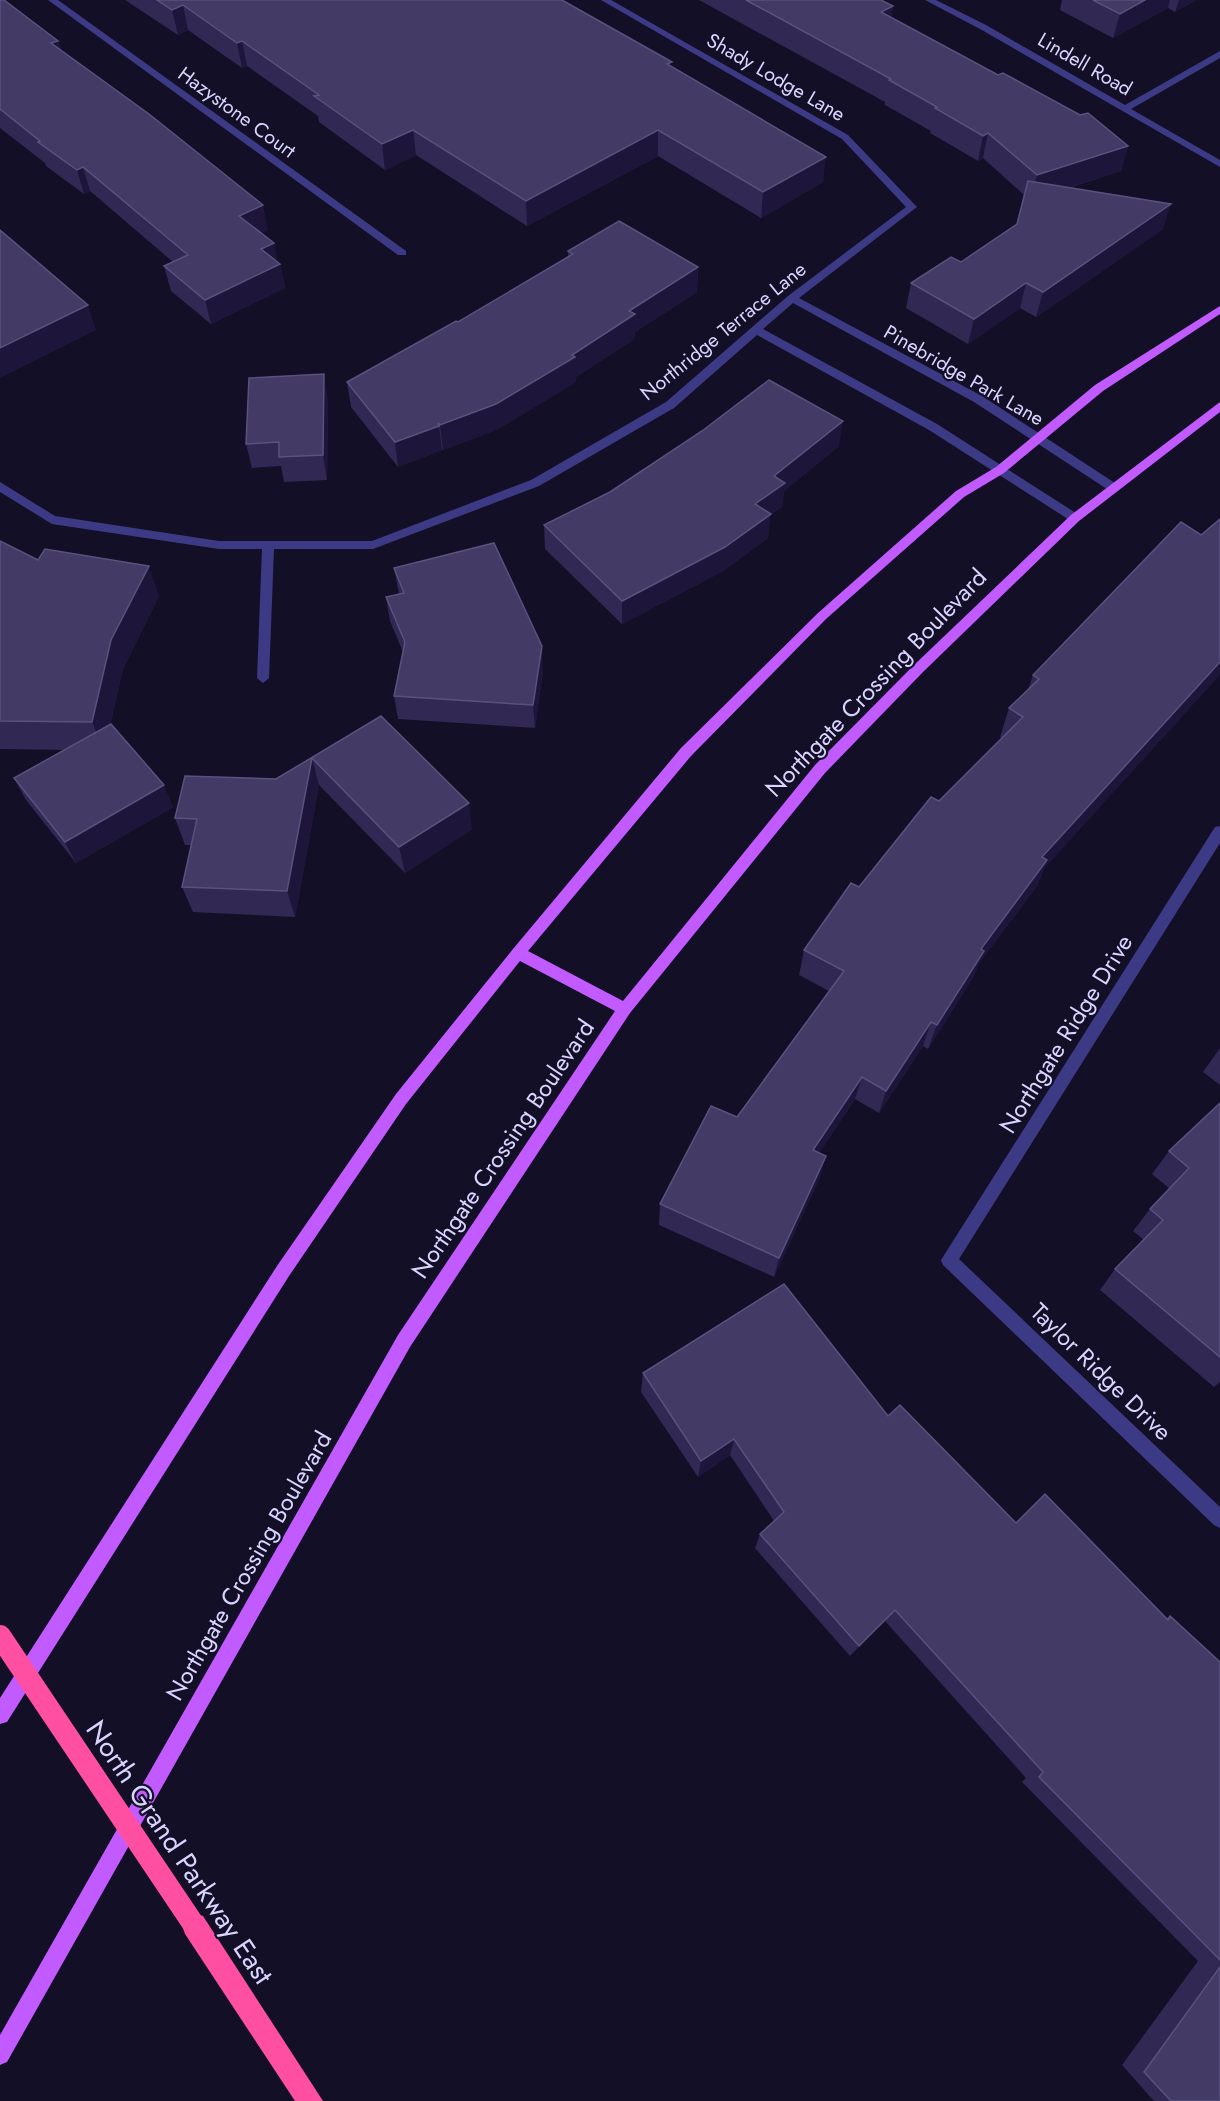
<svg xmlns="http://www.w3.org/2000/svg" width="1220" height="2101" font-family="Jost,sans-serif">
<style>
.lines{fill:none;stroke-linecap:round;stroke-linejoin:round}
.minor{fill:#3d3a85;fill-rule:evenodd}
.major{fill:#c25bff;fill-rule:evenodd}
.highway{fill:#ff4fa3;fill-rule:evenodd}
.highway-bridge{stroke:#ff4fa3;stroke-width:22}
.wall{fill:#312854}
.shaded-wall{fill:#1d163a}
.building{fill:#433a66;stroke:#5a527e;stroke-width:1.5}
.labels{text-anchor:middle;stroke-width:4.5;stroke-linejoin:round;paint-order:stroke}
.far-street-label{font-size:20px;fill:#d9d4ff;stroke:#130f26}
.street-label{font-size:24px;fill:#d9d4ff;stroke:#130f26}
.near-street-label{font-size:28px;fill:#d9d4ff;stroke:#130f26}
</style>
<rect width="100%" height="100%" fill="#130f26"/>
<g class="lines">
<g class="minor">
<path d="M48,0H58L406,251V255H398Z"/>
<path d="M601,0H611L848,135L917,207L799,298L982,396L1118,485V491H1110L974,402L793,303L763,329L937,424L1079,515V521H1071L929,430L757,335L674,408L539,486L373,549H274L269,678L263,683L257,678L262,549H219L52,524L0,492V482L55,516L219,541H372L531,480L666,402L788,296L906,207L842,139Z"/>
<path d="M925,0H936L986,25L1125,105L1220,51V58L1131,109L1220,160V167L980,29Z"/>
<path d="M1220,826V843L959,1259L1220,1507V1528L1214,1525L943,1265L941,1260L1215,827Z"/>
</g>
<path class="major" d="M1220,306V314L1103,391L1004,473L964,497L826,619L691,756L528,951L623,1001L815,765L913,666L1071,515L1220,402V412L1079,521L923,672L825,773L630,1013L410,1347L7,2062L0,2065V2035L398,1335L615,1011L520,961L406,1104L289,1276L7,1722L0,1724V1698L277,1266L396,1094L513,949L681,748L818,613L956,491L996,467L1095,385Z"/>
<path class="highway" d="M194,1913L203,1916L323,2101H295L185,1934L182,1925L185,1916Z"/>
<path class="highway-bridge" d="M0,1636L194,1925"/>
</g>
<g class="wall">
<path d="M0,0L58,41L61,50L268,230L261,233L277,262L280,264L285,288L211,324L171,291L164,266L173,262L90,191L84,194L46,166L45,163L0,128Z"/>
<path d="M125,0H562L671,66L823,182L761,218L658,156L527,226L416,155L385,170L319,122L318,116L247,66L242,68L188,30L178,35Z"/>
<path d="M699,0H881L893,6L891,18L1128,146L1121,171L1069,188L1163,229L1036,317L1020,308L968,344L906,308L911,283L961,262L1017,224L1024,195L983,158L978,161L930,133L931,131L885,105V102Z"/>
<path d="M1062,0H1196L1175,12L1168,8L1113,38L1060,10Z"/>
<path d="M568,251L698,267L697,292L635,332L634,339L576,377V382L498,429L443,450L442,449V450L398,467L351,407L347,382L458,322L568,256Z"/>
<path d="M328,399L327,480L284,482L281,466L252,468L246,444Z"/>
<path d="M839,446L784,491L782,507L770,515L768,538L723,571L622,624L545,549L544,525Z"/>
<path d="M1181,522L1037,886L979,963L974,976L928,1049L923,1046L879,1113L855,1099L819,1153L820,1177L774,1277L659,1225L660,1204L737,1117L829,991L799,975L804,950L859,887L939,801L1002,738L1000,737L1009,708L1028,690L1033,675Z"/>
<path d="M0,541L38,560L159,596L123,669L110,725L173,807L76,863L26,800L14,778L66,750L0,749Z"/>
<path d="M394,568L543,670L535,728L398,719L394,696L403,652L390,621L386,597L399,594Z"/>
<path d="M381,716L472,829L405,873L319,785L295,917L193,912L182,887L191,845H185L175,818L276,779Z"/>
<path d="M1220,1048V1085L1203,1072Z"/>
<path d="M1220,1103V1382L1214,1387L1100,1290L1115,1269L1144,1240L1133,1231L1150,1209L1170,1189L1152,1174L1169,1151Z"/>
<path d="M643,1373L888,1416L1015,1523L1166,1618L1170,1616L1220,1662V2101H1154L1122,2065L1198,1961L1022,1782L1026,1778L885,1621L850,1656L755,1548L760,1534L774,1521L730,1455L698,1477L641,1392Z"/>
</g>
<g class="shaded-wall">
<path d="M1145,0H1170L1168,8L1113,38L1120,14Z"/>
<path d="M1179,0H1196L1175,12Z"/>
<path d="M183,5L188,30L178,35L172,10Z"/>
<path d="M893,6L889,31L881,12Z"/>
<path d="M58,41L65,65L51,43Z"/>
<path d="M242,41L247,66L242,68L237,43Z"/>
<path d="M413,130L416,155L385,170L382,144Z"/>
<path d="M658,130V156L527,226L526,201Z"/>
<path d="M988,133L983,158L978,161L983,136Z"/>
<path d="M1128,146L1121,171L1030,200L1037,175Z"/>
<path d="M826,157L823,182L761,218L763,192Z"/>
<path d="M83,167L90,191L84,194L77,170Z"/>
<path d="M1171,204L1163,229L1036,317L1043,292Z"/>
<path d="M263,205L268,230L244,241L239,216Z"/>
<path d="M274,243L278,265L280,264L285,288L211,324L205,300L261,249Z"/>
<path d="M698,267L697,292L635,332L634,339L576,377V382L498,429L443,450L440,425L572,355L629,311Z"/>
<path d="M1026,283L1020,308L968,344L974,319Z"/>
<path d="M88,305L96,330L0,378V348Z"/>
<path d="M324,374L328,399L327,480L323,455Z"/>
<path d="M843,421L839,446L784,491L782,507L770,515L768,538L723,571L622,624V601L755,504L774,476Z"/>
<path d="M439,426L442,450L398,467L395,442Z"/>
<path d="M149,566L159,596L123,669L104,750L92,722L111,640Z"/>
<path d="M542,646L543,670L535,728L533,705Z"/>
<path d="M1220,662V675L1043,870L1037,886L979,963L974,976L928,1049L937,1025L981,949L1042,857Z"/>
<path d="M312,758L319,785L295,917L287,891Z"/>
<path d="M164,785L173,807L76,863L65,842Z"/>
<path d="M469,803L472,829L405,873L399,847Z"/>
<path d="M931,1022L923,1046L879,1113L886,1091Z"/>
<path d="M862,1077L855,1099L807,1171L813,1150Z"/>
<path d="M826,1156L820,1177L774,1277L779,1258Z"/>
<path d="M734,1439L730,1455L698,1477L701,1461Z"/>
<path d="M895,1610L885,1621L850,1656L859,1646Z"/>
</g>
<g class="building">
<path d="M0,0H4L58,41L51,43L149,114L263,205L239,216L274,243L261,249L280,264L205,300L164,266L188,255L83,167L77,170L38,142L40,141L0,109Z"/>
<path d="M157,0H562L672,62L667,64L826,157L763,192L658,130L526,201L413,130L382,144L314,96L319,95L242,41L237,43L183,5L172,10Z"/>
<path d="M746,0H881L893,6L881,12L998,75L1003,73L1080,115L1088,113L1128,146L1037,175L988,133L983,136L935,108L937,107L889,80L891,79Z"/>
<path d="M1093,0H1145L1120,14Z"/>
<path d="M1028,181L1171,204L1043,292L1026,283L974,319L911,283L951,257L961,262L1017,224Z"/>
<path d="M619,221L698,267L629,311L635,314L572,355L575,357L496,404L440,425L438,423L439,426L395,442L347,382L456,321L458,322L573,254L568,251Z"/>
<path d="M0,230L88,305L0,348Z"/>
<path d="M324,374L323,455L279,457V442L246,444L249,378Z"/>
<path d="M769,380L843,421L774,476L785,483L755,504L771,514L725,547L622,601L544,525L610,492L702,431Z"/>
<path d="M1220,519V662L1042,857L1047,860L981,949L984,951L937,1025L931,1022L886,1091L862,1077L813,1150L826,1156L779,1258L660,1204L711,1106L737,1117L844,971L804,950L851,883L859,887L931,797L939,801L1023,717L1009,708L1039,679L1033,675L1181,522L1201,535Z"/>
<path d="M0,541L38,560L45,549L149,566L111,640L92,722L0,721Z"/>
<path d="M494,543L542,646L533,705L394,696L405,642L386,597L404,593L394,568Z"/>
<path d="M381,716L469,803L399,847L312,758L287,891L182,887L197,819L175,818L185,776L276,779Z"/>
<path d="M111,724L164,785L65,842L14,778Z"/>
<path d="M1220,1103V1357L1115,1269L1163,1220L1150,1209L1189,1168L1169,1151Z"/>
<path d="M784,1284L888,1416L900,1405L1016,1523L1045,1494L1168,1620L1170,1616L1220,1662V1960L1039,1777L1043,1772L895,1610L859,1646L760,1534L784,1512L734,1439L701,1461L643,1373Z"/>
<path d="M1220,1967V2101H1171L1144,2072Z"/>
</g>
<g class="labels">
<g class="far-street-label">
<text transform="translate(1085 64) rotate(30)" y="7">Lindell Road</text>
<text transform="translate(776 77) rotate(30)" y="7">Shady Lodge Lane</text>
<text transform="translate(237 112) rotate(36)" y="7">Hazystone Court</text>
<text transform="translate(723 331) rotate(-39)" y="7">Northridge Terrace Lane</text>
<text transform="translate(964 375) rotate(30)" y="7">Pinebridge Park Lane</text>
</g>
<g class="street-label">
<text transform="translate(876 683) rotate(-46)" y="8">Northgate Crossing Boulevard</text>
<text transform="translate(1066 1034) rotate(-58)" y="8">Northgate Ridge Drive</text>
<text transform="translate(503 1149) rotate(-56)" y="8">Northgate Crossing Boulevard</text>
<text transform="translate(1101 1372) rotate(44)" y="8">Taylor Ridge Drive</text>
<text transform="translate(249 1566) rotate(-60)" y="8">Northgate Crossing Boulevard</text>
</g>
<g class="near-street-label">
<text transform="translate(180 1852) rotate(56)" y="10">North Grand Parkway East</text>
</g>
</g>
</svg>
